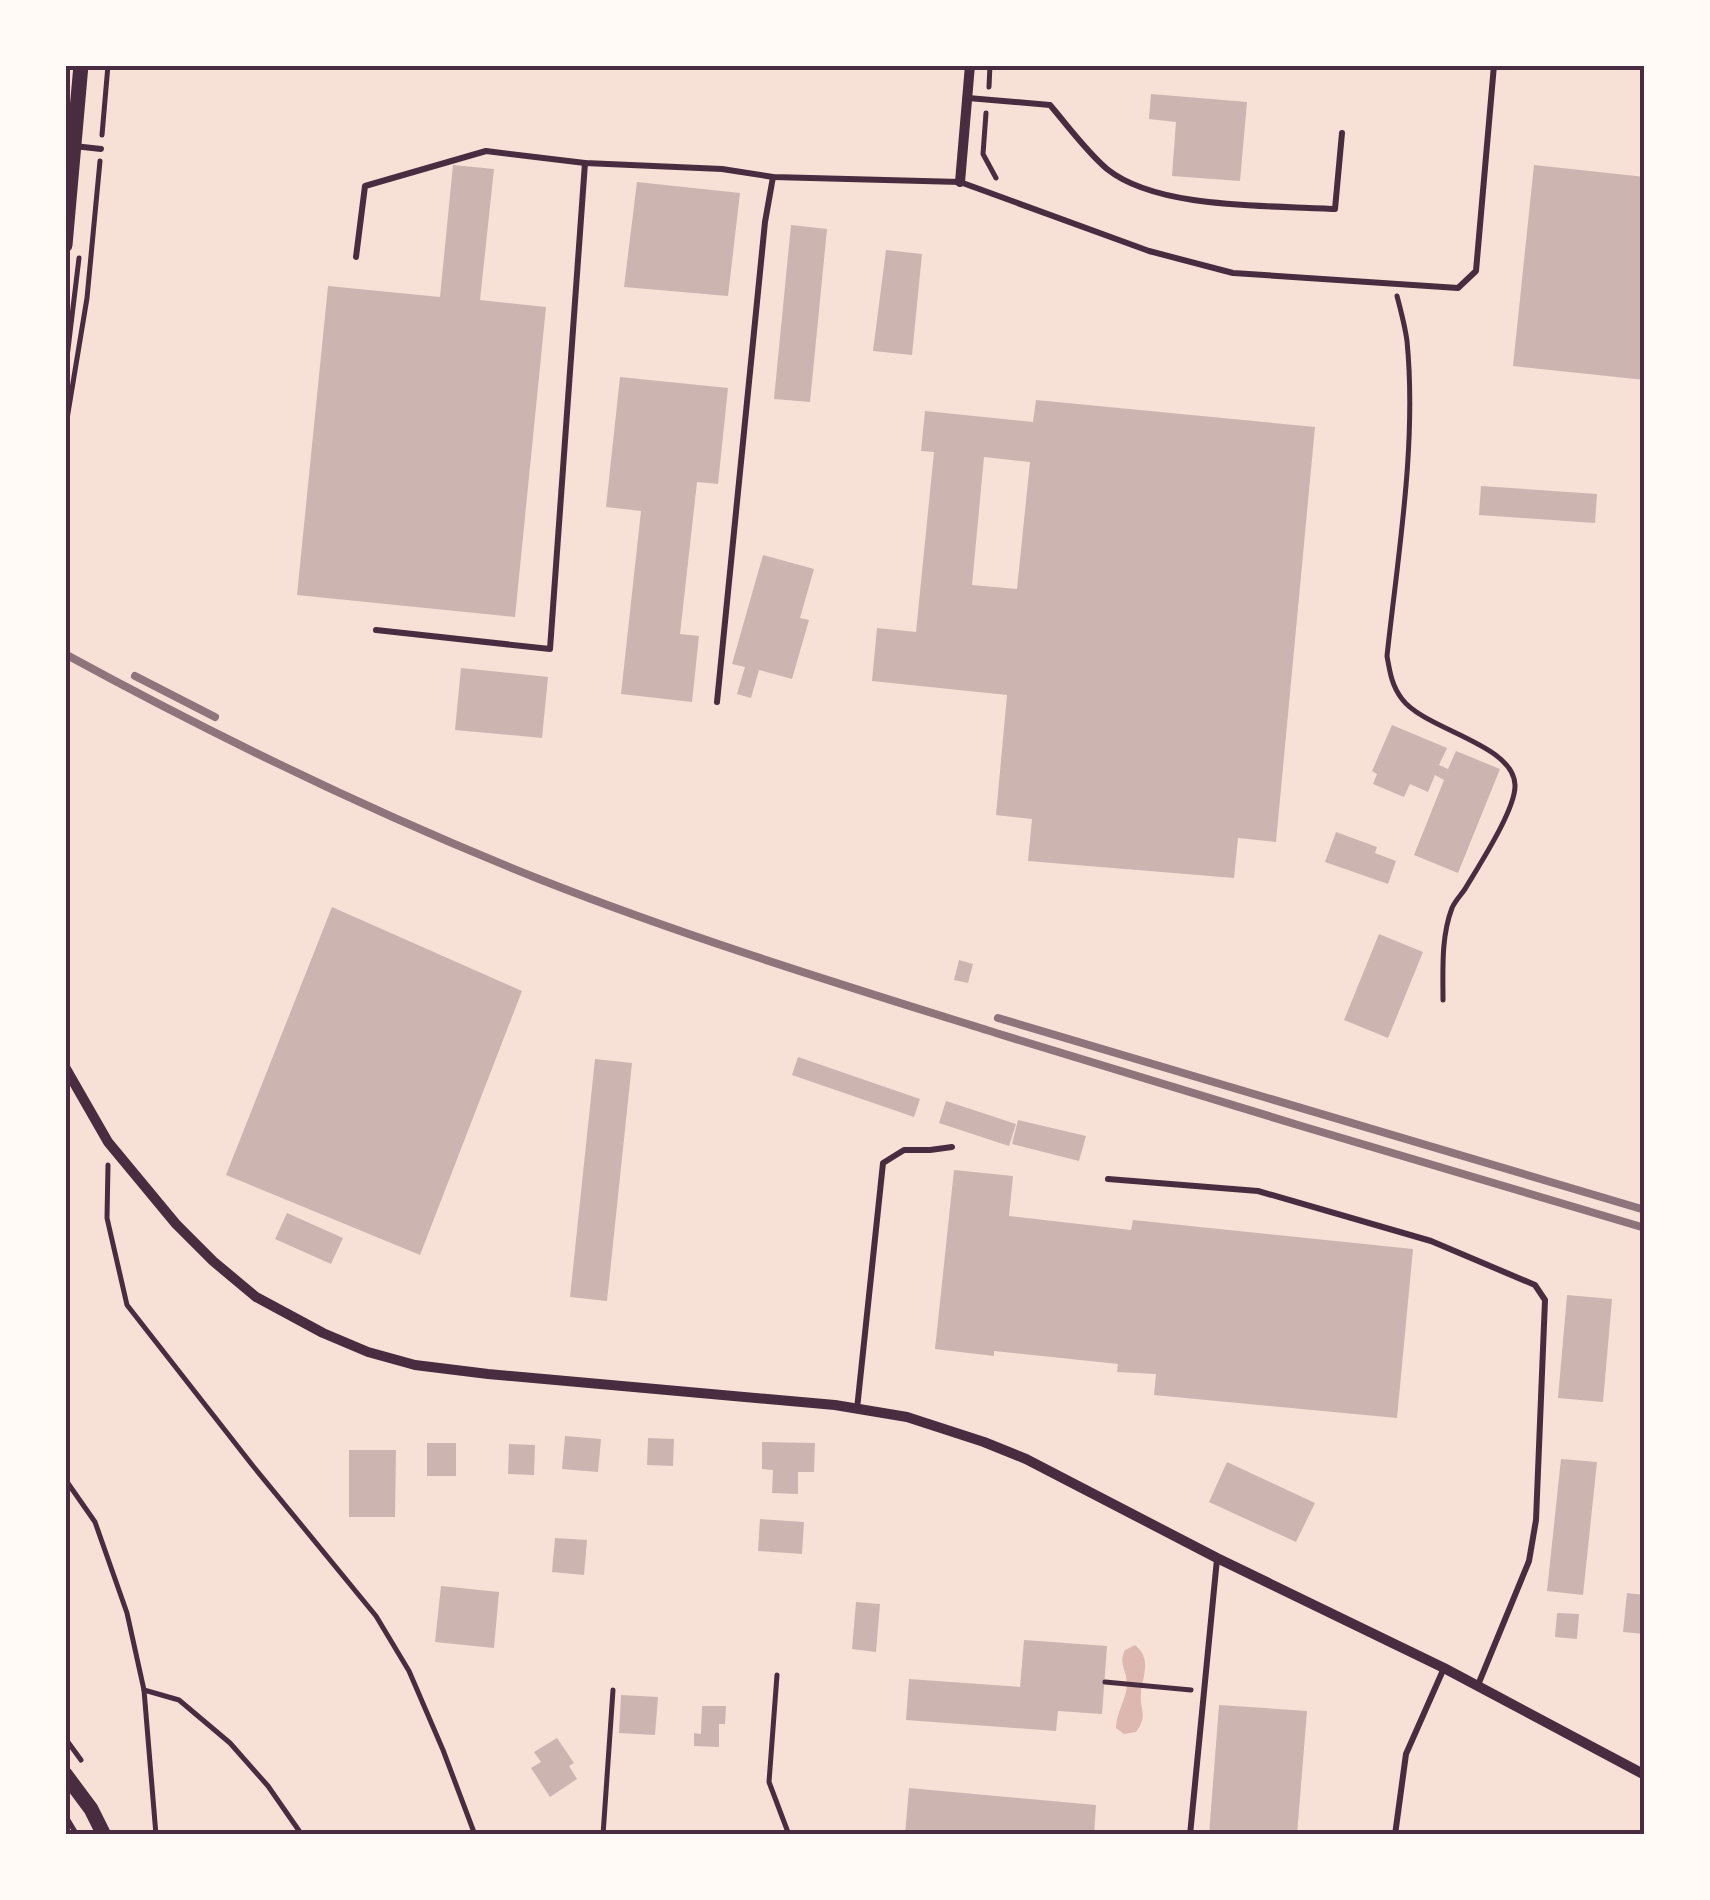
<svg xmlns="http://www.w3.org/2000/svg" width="1710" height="1900" font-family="'Open Sans',sans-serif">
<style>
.water{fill:#dcb8b0}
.building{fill:#ccb4b1;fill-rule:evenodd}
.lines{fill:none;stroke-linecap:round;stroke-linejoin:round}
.path{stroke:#4a2c40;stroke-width:5}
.service{stroke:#4a2c40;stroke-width:6}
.minor{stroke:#4a2c40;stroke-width:10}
.secondary{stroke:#4a2c40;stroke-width:15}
.rail{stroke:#8f747c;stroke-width:8}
.neatline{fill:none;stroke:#4a2c40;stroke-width:4}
</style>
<rect width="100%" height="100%" fill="#f7e1d7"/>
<path class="water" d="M1135,1645C1152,1659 1143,1674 1141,1693C1139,1710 1149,1715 1136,1732L1124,1734L1116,1728C1116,1712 1127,1699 1127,1684C1127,1670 1118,1664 1125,1650Z"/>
<g class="building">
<path d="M1151,94L1247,102L1240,181L1172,176L1176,122L1149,119Z"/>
<path d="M453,165L494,169L480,300L546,307L515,617L297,595L328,286L440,297Z"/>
<path d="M1534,165L1645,177V380L1513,366Z"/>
<path d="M637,182L740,193L728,296L624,287Z"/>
<path d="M791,225L827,229L810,402L774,399Z"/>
<path d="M886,250L922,254L912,355L873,351Z"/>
<path d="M620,377L728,388L718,484L697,482L680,634L699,636L692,702L621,694L641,511L606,507Z"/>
<path d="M1036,400L1315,427L1276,842L1238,838L1234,878L1028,861L1032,819L996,815L1007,695L872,681L877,628L916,632L934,452L921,451L925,411L1033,422ZM984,457L1030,462L1017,589L972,585Z"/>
<path d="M1481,486L1597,494L1595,523L1479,515Z"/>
<path d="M763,555L814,569L800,618L809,620L792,679L759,670L751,698L737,694L745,667L732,664Z"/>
<path d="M461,668L548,677L542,738L455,730Z"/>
<path d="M1392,725L1447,748L1439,765L1448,769L1456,751L1500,769L1458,873L1414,855L1444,780L1435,775L1428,792L1410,784L1404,797L1373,784L1377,774L1372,771Z"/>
<path d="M1336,832L1377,847L1375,853L1396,861L1388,884L1325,862Z"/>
<path d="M332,907L522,991L420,1255L226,1175Z"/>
<path d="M1379,934L1423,952L1388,1038L1344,1020Z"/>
<path d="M959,960L973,964L968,983L954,980Z"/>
<path d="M798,1057L920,1099L914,1117L792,1075Z"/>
<path d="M595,1059L632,1063L607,1301L570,1297Z"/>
<path d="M946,1101L1016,1124L1009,1146L939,1123Z"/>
<path d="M1018,1120L1086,1136L1079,1161L1012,1144Z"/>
<path d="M954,1170L1013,1176L1009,1216L1131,1230L1133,1220L1413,1249L1397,1418L1154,1395L1156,1374L1117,1372L1118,1364L994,1351V1356L935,1349Z"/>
<path d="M287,1213L343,1238L331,1264L275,1239Z"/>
<path d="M1567,1295L1612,1299L1603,1402L1558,1398Z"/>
<path d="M565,1436L601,1439L598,1472L562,1469Z"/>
<path d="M648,1438L674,1439L673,1466L647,1465Z"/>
<path d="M762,1442L815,1443L814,1472H798V1494L772,1493L773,1470L762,1469Z"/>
<rect x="427" y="1443" width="29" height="33"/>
<path d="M509,1444L535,1445L534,1475L508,1474Z"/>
<path d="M349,1450H396L395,1517H349Z"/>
<path d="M1561,1459L1597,1462L1583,1595L1547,1591Z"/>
<path d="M1227,1462L1315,1503L1296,1542L1209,1502Z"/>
<path d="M760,1519L804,1522L802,1554L758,1551Z"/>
<path d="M555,1538L587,1540L584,1575L552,1572Z"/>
<path d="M441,1586L499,1592L494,1648L435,1642Z"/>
<path d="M1627,1593L1645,1595V1634L1623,1632Z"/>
<path d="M856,1602L880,1604L876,1652L852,1649Z"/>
<path d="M1557,1613L1579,1614L1577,1639L1555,1637Z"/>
<path d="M1024,1640L1107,1646L1102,1714L1058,1711L1056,1731L906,1720L909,1679L1020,1687Z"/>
<path d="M621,1695L658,1697L655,1735L619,1733Z"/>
<path d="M1219,1705L1307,1711L1297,1835H1209Z"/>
<path d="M702,1706H726L725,1724H719V1747L694,1746V1733L701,1734Z"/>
<path d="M557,1738L574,1763L569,1766L577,1779L550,1797L531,1768L541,1762L534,1752Z"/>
<path d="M909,1788L1096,1805L1094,1835H905Z"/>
</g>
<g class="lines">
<g class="path">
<path d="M989,87L990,65"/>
<path d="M986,113L983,154L996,178"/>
<path d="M102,135L108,65"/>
<path d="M1397,296C1401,311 1405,326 1407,341C1417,444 1398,554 1387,656C1390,673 1392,686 1402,699C1425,730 1514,744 1515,785C1516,809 1478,867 1465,889C1461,895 1455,901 1452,908C1441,937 1443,969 1443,1000"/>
<path d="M65,374L79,258"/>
<path d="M65,431L87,298L100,161"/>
<path d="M108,1165L107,1218L127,1305L253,1466L376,1616L409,1671L443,1750L475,1835"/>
<path d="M65,1479L95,1522L127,1613L144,1690L156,1835"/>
<path d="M777,1675L769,1782L789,1835"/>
<path d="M1105,1682L1191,1690"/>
<path d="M144,1690L179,1700L230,1743L268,1786L302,1835"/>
<path d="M65,1738L81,1760"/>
<path d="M65,1815L77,1835"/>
<path d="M603,1835L613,1690"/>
</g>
<g class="service">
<path d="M968,98L1050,105C1068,126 1086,151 1107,169C1158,210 1271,205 1335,209L1342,133"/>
<path d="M65,145L101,149"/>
<path d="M356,257L365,186L486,151L585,163L722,169L773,177L960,182L1149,251L1233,273L1458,288L1476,271L1494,65"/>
<path d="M376,630L550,649L585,163"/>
<path d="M717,702L765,222L773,177"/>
<path d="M1108,1179L1258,1191L1431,1241L1535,1285L1545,1300L1536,1520L1529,1561L1478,1685"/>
<path d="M857,1409L883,1163L904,1150H930L952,1147"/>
<path d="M1190,1835L1217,1559"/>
<path d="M1395,1835L1406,1754L1444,1668"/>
</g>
<g class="minor">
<path d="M960,182L970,65"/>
<path d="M65,1067L108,1142L176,1224L213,1261L256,1297L323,1333L368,1352L415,1365L488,1374L835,1405L907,1417L984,1442L1026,1459L1217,1558L1444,1668L1645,1775"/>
</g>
<g class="secondary">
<path d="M65,245L81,65"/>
<path d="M65,1774L91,1809L104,1835"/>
</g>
<g class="rail">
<path d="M65,654C219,738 376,814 539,879C689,938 843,985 996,1033C1212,1100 1428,1164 1645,1228"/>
<path d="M135,676L215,717"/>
<path d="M998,1018L1645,1210"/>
</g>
</g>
<rect width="1710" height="1900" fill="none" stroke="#fffaf5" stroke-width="135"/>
<rect x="68" y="68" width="1574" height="1764" class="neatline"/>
</svg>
